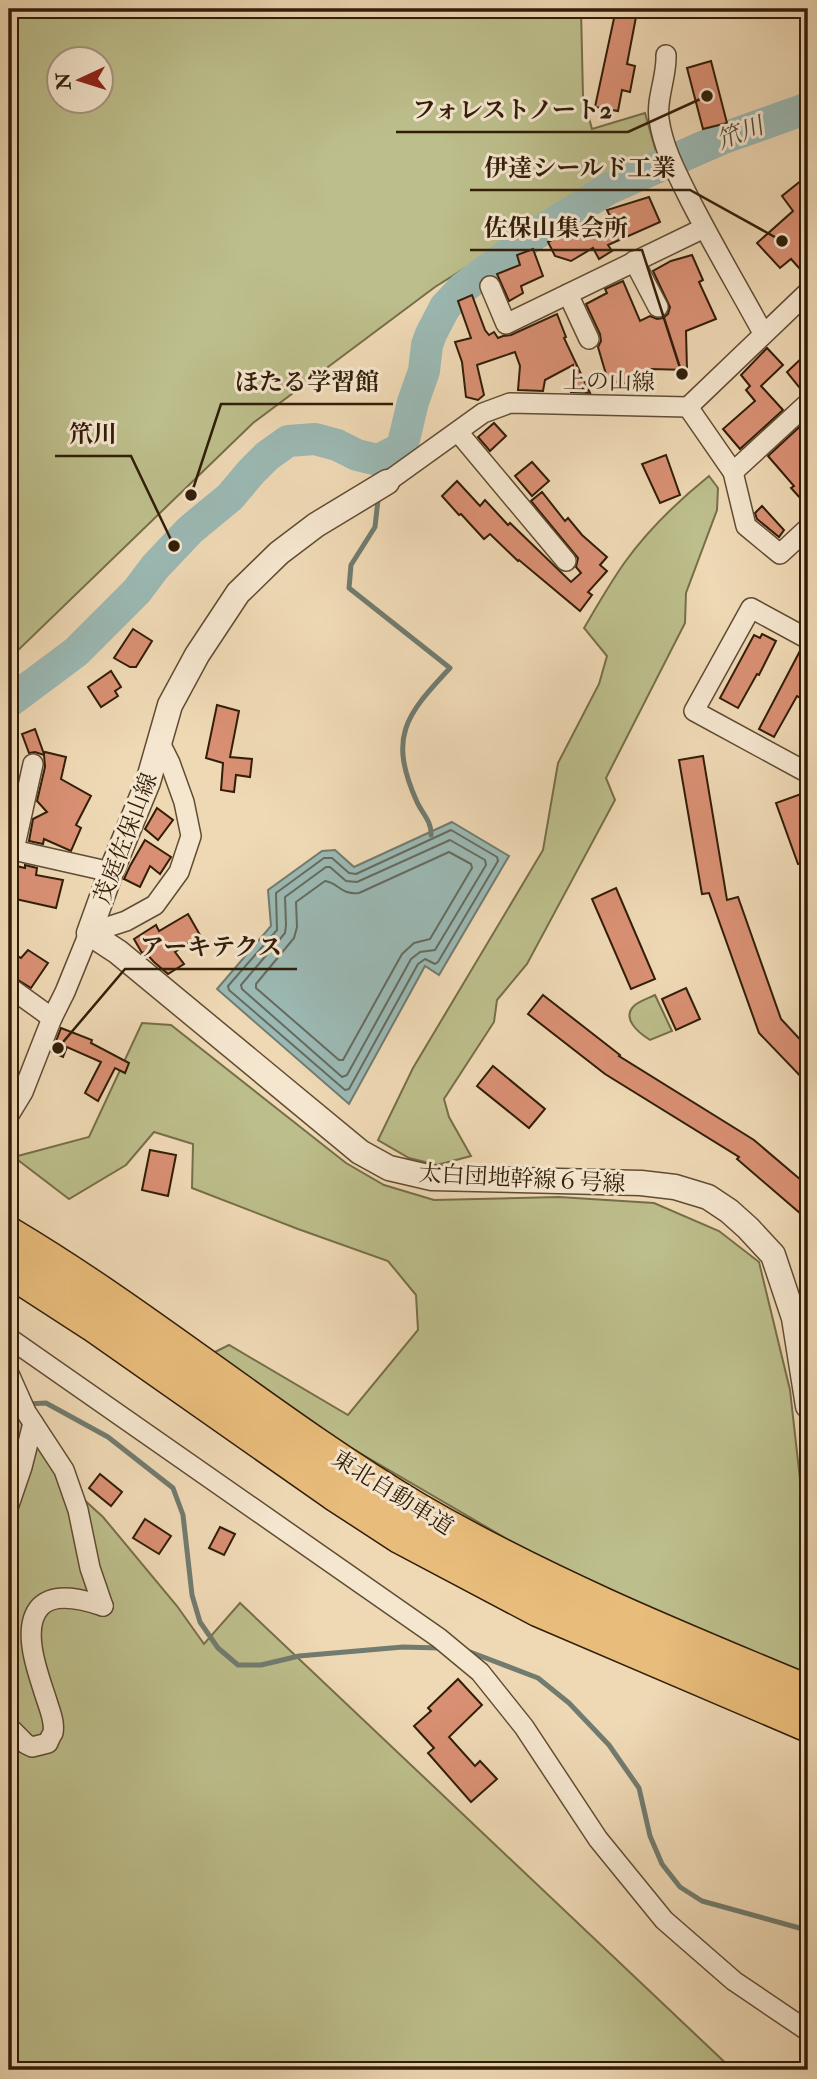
<svg xmlns="http://www.w3.org/2000/svg" width="817" height="2079" font-family="'IM FELL Double Pica','Noto Serif JP',serif">
<style>
.green{fill:#bcbe8b;stroke:#766e49;stroke-width:2;fill-rule:evenodd}
.water{fill:#9bb9b4;stroke:#717b6f;stroke-width:2}
.lines{fill:none;stroke-linecap:round;stroke-linejoin:round}
.shore{stroke:#666b5e;stroke-width:2}
.stream{stroke:#717b6f;stroke-width:5}
.river{stroke:#9bb9b4;stroke-width:32}
.building{fill:#da9074;stroke:#311d07;stroke-width:2}
.minor-casing{stroke:#604c32;stroke-width:22}
.tertiary-casing{stroke:#604c32;stroke-width:27}
.motorway-casing{stroke:#311d07;stroke-width:38}
.minor{stroke:#f5e6cf;stroke-width:19}
.tertiary{stroke:#f5e6cf;stroke-width:24}
.motorway{stroke:#e8bc7a;stroke-width:35}
.labels{text-anchor:middle;stroke-width:6;stroke-linejoin:round;paint-order:stroke}
.street-label{font-size:23px;fill:#311d07;stroke:#f5e6cf}
.water-label{font-size:24px;font-style:italic;fill:#514c3b;stroke:#f5e6cf}
.leader{fill:none;stroke:#311d07;stroke-width:2.5}
.callout-dot{fill:#311d07;stroke:#f5e6cf;stroke-width:2.5}
.callout-label{font-size:24px;text-anchor:middle;font-weight:bold;fill:#311d07;stroke:#f5e6cf;stroke-width:6;stroke-linejoin:round;paint-order:stroke}
</style>
<rect width="100%" height="100%" fill="#efd9b5"/>
<filter id="stains"><feTurbulence type="fractalNoise" baseFrequency=".00286" numOctaves="4"/><feColorMatrix values="0 0 0 0 .2 0 0 0 0 .09 0 0 0 0 .02 0 0 0 .5 -.17"/></filter>
<radialGradient id="worn" r=".72"><stop offset=".6" stop-color="#630" stop-opacity="0"/><stop offset="1" stop-color="#630" stop-opacity=".3"/></radialGradient>
<g class="green">
<path d="M9,9H581L583,96L592,129L645,113L657,155L573,200L435,287L253,423L9,659ZM60,60H102V102H60Z"/>
<path d="M709,476L718,488L717,510L686,593L685,623L606,778L615,800L527,964L497,1000L494,1022L444,1099L449,1117L471,1156L437,1165L409,1158L378,1140L413,1068L543,850L558,763L599,684L607,656L584,628C597,606 610,583 625,562C648,530 678,501 709,476Z"/>
<path d="M655,995L672,1031L650,1040C639,1033 620,1018 635,1005C640,1001 649,998 655,995Z"/>
<path d="M142,1023L171,1025L346,1163L384,1185L434,1200L559,1197L654,1203L719,1231L759,1262L790,1390L800,1479L808,1503V1674L642,1606L519,1546L341,1442L211,1354L229,1345L348,1415L418,1330L416,1295L388,1261L298,1229L192,1188L193,1144L154,1132L126,1165L69,1199L14,1157L89,1137Z"/>
<path d="M9,1401L70,1487L103,1517L177,1606L204,1644L240,1603L733,2070H9Z"/>
</g>
<path class="water" d="M452,822L509,856L439,975L425,966L349,1104L217,989L271,926L268,890L322,851L335,850L354,867Z"/>
<g class="lines">
<g class="shore">
<path d="M451,830L497,857L498,861L438,962L435,964L425,959L418,964L349,1089L345,1090L229,990L228,986L277,930L276,893L324,858H332L349,873L356,874Z"/>
<path d="M450,840L485,860L486,865L435,950L420,952L411,959L347,1075L342,1077L242,989L241,985L285,933L286,925L285,897L326,867H330L346,881L357,882Z"/>
<path d="M449,852L471,864L472,868L430,939L414,943L402,954L343,1060H339L256,988V984L294,938L297,927L296,902L325,881C339,883 340,895 359,893Z"/>
</g>
<g class="stream">
<path d="M376,474L378,460"/>
<path d="M378,500L375,527L351,565L349,588L450,668C405,716 388,737 417,802C422,813 432,822 431,835"/>
<path d="M27,1404L46,1403L108,1437L173,1488L183,1515L192,1595L200,1622L218,1648L238,1665H261L299,1656L403,1647L440,1648"/>
<path d="M470,1652L538,1678L569,1703L609,1745L639,1788L650,1836L662,1864L680,1887L702,1901L803,1929H808"/>
</g>
<path class="river" d="M9,702L76,652L137,591L155,567L190,530L230,497L251,472L267,456L288,441L315,439L337,445L357,455L378,460L402,448L413,402L424,371L427,345L431,334L445,307L463,288L531,237L610,188L721,139L808,108"/>
</g>
<g class="building">
<path d="M616,9H633L631,16L636,17L627,64L635,66L630,92L622,90L618,111L595,107Z"/>
<path d="M711,61L727,123L703,129L687,68Z"/>
<path d="M808,175V278L791,259L780,268L757,243L793,211L782,196Z"/>
<path d="M649,197L660,222L608,245L612,251L599,259L593,248L571,261L555,256L548,242L568,232L570,237L611,218L607,210Z"/>
<path d="M533,249L543,276L521,286L523,293L509,301L497,274L520,265L517,255Z"/>
<path d="M692,255L703,280L699,282L716,319L686,331L687,370L651,369L650,387L608,381L598,347L601,341L600,334L586,304L607,293L605,289L623,281L640,321L650,316L657,319L663,318L668,314L670,307L653,271L671,261Z"/>
<path d="M472,295L485,330L489,335L494,332L498,338L503,336L511,335L557,314L566,337L564,338L590,393L571,392L573,365L545,380L543,391L518,390L520,366L515,352L477,365L484,395L478,400L466,397L462,362L455,342L471,338L458,301Z"/>
<path d="M767,348L783,365L761,386L783,410L740,449L723,429L755,401L746,390L750,386L741,375Z"/>
<path d="M808,352V391L803,392L787,372Z"/>
<path d="M808,419V502L803,497L801,499L791,488L794,486L768,456Z"/>
<path d="M494,423L506,436L490,451L478,437Z"/>
<path d="M666,455L680,495L660,503L642,464Z"/>
<path d="M532,462L549,481L532,496L515,476Z"/>
<path d="M457,481L480,506L485,500L508,525L510,523L571,582L581,573L576,567L578,558L531,501L542,492L565,521L568,518L582,535L607,557L600,565L607,571L588,592L592,595L580,611L519,560L518,561L490,534L484,539L461,514L459,515L442,496Z"/>
<path d="M762,506L784,530L779,537L757,519L755,513Z"/>
<path d="M133,629L152,641L136,667H130L114,658Z"/>
<path d="M762,634L776,641L759,675L757,674L738,708L720,698L754,635L760,638Z"/>
<path d="M801,649L808,651V702L797,696L774,737L759,729Z"/>
<path d="M111,671L121,687L115,691L118,696L101,707L88,687Z"/>
<path d="M217,705L239,711L230,757L252,759L250,777L236,775L234,792L221,790L223,763L206,758Z"/>
<path d="M35,729L44,754L45,752L66,757L61,779L91,796L76,825L81,828L71,851L44,839L43,844L29,841L33,819L47,812L37,801L45,767L44,755L35,752L29,753L22,734Z"/>
<path d="M703,756L727,900L738,897L781,1019L808,1048V1084L759,1033L709,893L702,894L679,760Z"/>
<path d="M801,794L808,815V861L798,864L776,803Z"/>
<path d="M157,808L173,820L158,840L145,829Z"/>
<path d="M145,840L171,857L160,874L150,866L140,887L124,879L130,866Z"/>
<path d="M25,865L37,868L36,875L63,880L56,908L11,898L16,866L25,868Z"/>
<path d="M616,888L655,979L631,989L592,899Z"/>
<path d="M188,914L200,935L175,952L184,964L168,974L154,962L145,952L142,953L134,939L156,925L159,931Z"/>
<path d="M28,950L48,963L31,988L10,975L12,971L9,968V951L21,958Z"/>
<path d="M686,988L700,1019L676,1030L662,999Z"/>
<path d="M543,995L620,1055L619,1056L754,1140L808,1186V1220L737,1159L739,1157L605,1074L528,1014Z"/>
<path d="M61,1028L92,1040L91,1043L129,1063L125,1073L115,1068L98,1101L85,1093L101,1062L67,1047L63,1057L52,1052Z"/>
<path d="M493,1066L545,1109L529,1128L477,1086Z"/>
<path d="M150,1150L176,1155L168,1196L142,1190Z"/>
<path d="M100,1474L122,1492L111,1506L89,1488Z"/>
<path d="M145,1519L171,1536L159,1554L133,1538Z"/>
<path d="M220,1527L235,1534L224,1555L209,1548Z"/>
<path d="M458,1679L482,1705L449,1737L475,1766L480,1761L497,1779L471,1802L428,1753L434,1748L414,1726L431,1711L428,1708Z"/>
</g>
<g class="lines">
<defs>
<g id="minor">
<path d="M666,55C667,77 656,98 659,119C663,148 677,174 690,200C713,245 739,289 763,333"/>
<path d="M634,261L658,307"/>
<path d="M490,286L506,324L704,228"/>
<path d="M568,294L589,339"/>
<path d="M688,407L733,472L746,526L780,554L808,528"/>
<path d="M458,432L566,561"/>
<path d="M733,472L808,403"/>
<path d="M387,482L483,413L510,403L688,407L808,292"/>
<path d="M808,639L751,608L694,711L808,773"/>
<path d="M9,849L111,872"/>
<path d="M14,850L33,764"/>
<path d="M9,987L52,1018"/>
<path d="M9,1115L23,1092L52,1018L65,992L89,933L126,921L155,905L179,872L191,836L184,802L170,763L159,741"/>
<path d="M9,1338L439,1638L480,1672L524,1727L598,1839L664,1920L734,1981L808,2031"/>
<path d="M9,1374L26,1412L64,1470L78,1510L90,1568L103,1606"/>
<path d="M9,1505L22,1467L33,1423"/>
<path d="M9,1727L26,1744L32,1747L48,1743C48,1742 52,1734 53,1733C55,1722 50,1711 47,1701C39,1676 20,1629 40,1607C55,1591 85,1600 103,1606"/>
</g>
<path id="tertiary" d="M387,482L316,525L279,553L238,593L197,655L170,705L148,782L111,872L89,933L118,952L360,1152L389,1168L432,1178L641,1183L675,1187L708,1197L729,1211L748,1228L773,1255L794,1318L808,1406"/>
<g id="motorway">
<path d="M9,1235C150,1319 275,1426 416,1510C541,1583 675,1638 808,1693"/>
<path d="M9,1269L94,1324L335,1493L401,1536L539,1609L808,1724"/>
</g>
</defs>
<use href="#minor" class="minor-casing"/>
<use href="#tertiary" class="tertiary-casing"/>
<use href="#motorway" class="motorway-casing"/>
<use href="#minor" class="minor"/>
<use href="#tertiary" class="tertiary"/>
<use href="#motorway" class="motorway"/>
</g>
<g class="labels">
<g class="street-label">
<text transform="translate(609 381) rotate(1)" y="8">上の山線</text>
<text transform="translate(125 838) rotate(-69)" y="8">茂庭佐保山線</text>
<text transform="translate(522 1178) rotate(3)" y="8">太白団地幹線６号線</text>
<text transform="translate(393 1492) rotate(32)" y="8">東北自動車道</text>
</g>
<g class="water-label">
<text transform="translate(740 133) rotate(-21)" y="8">笊川</text>
</g>
</g>
<path class="leader" d="M707 96L628 132H396M782 241L690 190H470M682 374L642 250H470M191 495L221 404H393M174 546L131 456H55M58 1048L125 969H297"/>
<g class="callout-dot">
<circle cx="707" cy="96" r="7"/>
<circle cx="782" cy="241" r="7"/>
<circle cx="682" cy="374" r="7"/>
<circle cx="191" cy="495" r="7"/>
<circle cx="174" cy="546" r="7"/>
<circle cx="58" cy="1048" r="7"/>
</g>
<g class="callout-label">
<text x="512" y="118">フォレストノート2</text>
<text x="580" y="176">伊達シールド工業</text>
<text x="556" y="236">佐保山集会所</text>
<text x="307" y="390">ほたる学習館</text>
<text x="93" y="442">笊川</text>
<text x="211" y="955">アーキテクス</text>
</g>
<rect width="817" height="2079" fill="none" stroke="#efd9b5" stroke-width="35"/>
<rect x="10" y="10" width="796" height="2058" fill="none" stroke="#311d07" stroke-width="3.5"/>
<rect x="18" y="18" width="782" height="2044" fill="none" stroke="#311d07" stroke-width="2"/>
<g transform="translate(80 80) rotate(266)"><circle r="33" fill="#f5e6cf" stroke="#a7967f" stroke-width="2"/>
<path d="M0-5L12 26L0 18L-12 26Z" fill="#8f2418"/>
<text y="-10" font-size="19" font-weight="bold" text-anchor="middle" fill="#311d07">N</text>
</g>
<rect width="100%" height="100%" filter="url(#stains)"/>
<rect width="100%" height="100%" fill="url(#worn)"/>
</svg>
